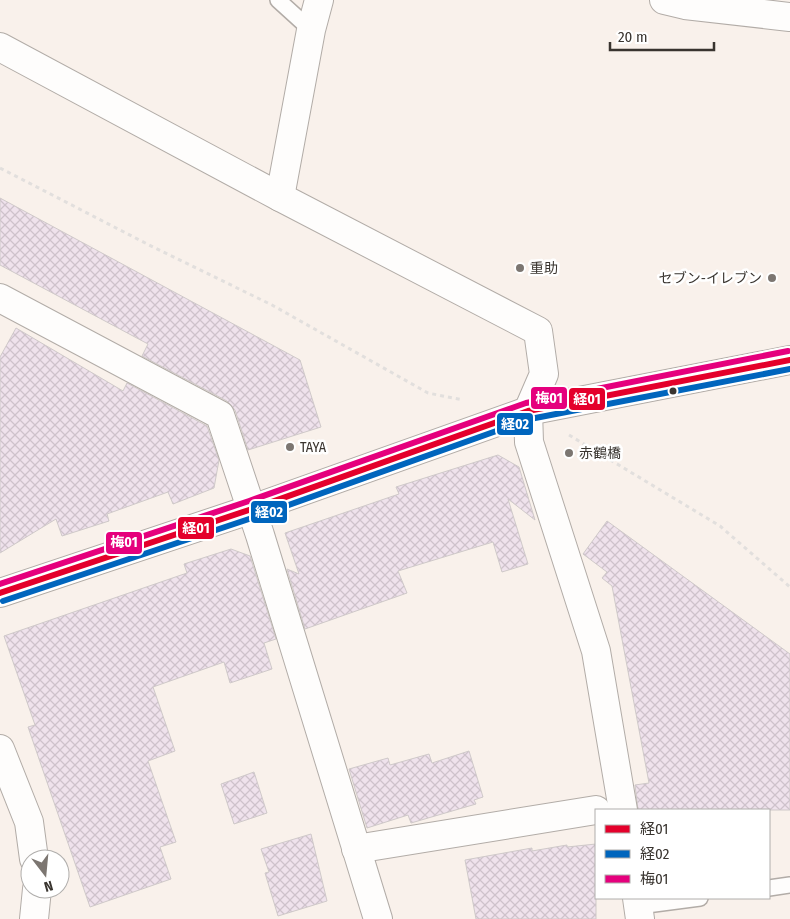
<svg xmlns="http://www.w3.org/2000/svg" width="790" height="919" font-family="'Fira Sans Condensed','Noto Sans JP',sans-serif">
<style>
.building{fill:url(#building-cross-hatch);stroke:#cfc9c9}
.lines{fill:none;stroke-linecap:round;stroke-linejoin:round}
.lane-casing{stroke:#b2aca7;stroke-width:18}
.street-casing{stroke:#b2aca7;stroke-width:30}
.secondary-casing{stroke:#b2aca7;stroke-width:30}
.path{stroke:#e2dfdd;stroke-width:3;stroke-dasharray:4 4;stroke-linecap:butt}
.lane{stroke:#fefdfc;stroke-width:15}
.street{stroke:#fefdfc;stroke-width:28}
.secondary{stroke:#fefdfc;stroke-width:28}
.bus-1-casing{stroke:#fff;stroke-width:10}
.bus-2-casing{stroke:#fff;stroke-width:10}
.bus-3-casing{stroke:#fff;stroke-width:10}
.bus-1{stroke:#e4002b;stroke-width:6}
.bus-2{stroke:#0065bd;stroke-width:6}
.bus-3{stroke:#e5007d;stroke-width:6}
.poi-dot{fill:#7c7671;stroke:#fff;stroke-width:2}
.bus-dot{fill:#39342f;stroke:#fff;stroke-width:2}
.labels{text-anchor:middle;stroke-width:5;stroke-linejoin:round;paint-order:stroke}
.poi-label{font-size:14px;fill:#39342f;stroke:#fff;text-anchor:start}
.line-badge{stroke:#fff;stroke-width:2}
.badge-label{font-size:14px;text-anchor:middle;font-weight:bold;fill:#fff}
</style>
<defs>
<pattern id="building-cross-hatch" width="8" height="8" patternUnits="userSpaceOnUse" patternTransform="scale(1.25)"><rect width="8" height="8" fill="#efe2ec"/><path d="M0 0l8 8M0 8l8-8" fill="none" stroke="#cec2cb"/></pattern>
</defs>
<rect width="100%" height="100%" fill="#f9f1eb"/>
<g class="building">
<path d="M0,198L300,360L321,427L248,450L235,410L227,401L142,356L148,344L0,265Z"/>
<path d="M16,328L123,391L127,383L207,426L219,460L214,488L173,504L168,492L107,514L109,521L62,536L56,519L0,553V357Z"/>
<path d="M498,455L519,467L535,520L508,499L528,564L502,572L493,542L398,571L407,593L305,629L287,569L299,574L285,533L399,494L396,487Z"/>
<path d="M607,521L790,654V810H638L635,785L649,783L612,586L602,578L607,572L583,554Z"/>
<path d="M231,549L250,556L276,639L264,643L272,669L230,683L224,662L153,687L175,751L148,761L176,842L160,847L171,879L90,907L28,727L35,725L4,636L187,573L184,564Z"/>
<path d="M469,751L483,797L474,800L476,804L411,823L408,815L367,828L349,769L388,758L390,765L429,754L432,763Z"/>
<path d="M254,772L267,813L234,824L221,784Z"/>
<path d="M311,834L327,901L278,916L265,873L269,872L261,849Z"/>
<path d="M596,844V919H476L465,860L532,848V851L567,845V847Z"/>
</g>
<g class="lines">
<defs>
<g id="lane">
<path d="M278,0L311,30"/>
<path d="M769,888L790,885"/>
<path d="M639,906L700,898"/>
</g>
<g id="street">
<path d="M664,0L685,5L790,17"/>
<path d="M0,47L280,197L538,331L544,374L528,411L529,442L596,651L623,810"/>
<path d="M280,197L311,30L319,0"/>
<path d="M0,298L220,415L260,535L378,919"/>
<path d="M0,749L29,822L34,859"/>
<path d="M356,849L596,810"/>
<path d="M637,898L640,919"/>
<path d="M34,919L37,889"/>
</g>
<path id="secondary" d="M0,593L252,509L528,411L790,360"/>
</defs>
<use href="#lane" class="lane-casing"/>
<use href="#street" class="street-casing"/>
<use href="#secondary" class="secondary-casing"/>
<g class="path">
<path d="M0,168L153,247L272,305L428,393L463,400"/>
<path d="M569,435L720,526L790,587"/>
</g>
<use href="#lane" class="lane"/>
<use href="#street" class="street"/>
<use href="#secondary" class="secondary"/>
<defs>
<path id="bus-1" d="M0,593L252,509L528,411L790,360"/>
<path id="bus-2" d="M3,601L255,517L530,419L790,369"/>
<path id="bus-3" d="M0,584L249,501L526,403L788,351"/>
</defs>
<use href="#bus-1" class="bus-1-casing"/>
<use href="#bus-2" class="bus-2-casing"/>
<use href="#bus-3" class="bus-3-casing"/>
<use href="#bus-1" class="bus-1"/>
<use href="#bus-2" class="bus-2"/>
<use href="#bus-3" class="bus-3"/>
</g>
<g class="poi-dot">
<circle cx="520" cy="268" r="5"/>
<circle cx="772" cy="278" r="5"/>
<circle cx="290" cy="447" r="5"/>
<circle cx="569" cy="453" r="5"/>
</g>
<circle class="bus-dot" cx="673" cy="391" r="4.5"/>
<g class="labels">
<g class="poi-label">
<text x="530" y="273">重助</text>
<text x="762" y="283" text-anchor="end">セブン-イレブン</text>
<text x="300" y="452">TAYA</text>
<text x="579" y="458">赤鶴橋</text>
</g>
</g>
<g class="line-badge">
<rect x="530" y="386" width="38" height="24" rx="5" fill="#e5007d"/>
<rect x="568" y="387" width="38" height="24" rx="5" fill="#e4002b"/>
<rect x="496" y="412" width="38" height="24" rx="5" fill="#0065bd"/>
<rect x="250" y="500" width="38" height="24" rx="5" fill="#0065bd"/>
<rect x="177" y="516" width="38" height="24" rx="5" fill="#e4002b"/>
<rect x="105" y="531" width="38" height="24" rx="5" fill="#e5007d"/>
</g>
<g class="badge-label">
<text x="549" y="403">梅01</text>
<text x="587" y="404">経01</text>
<text x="515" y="429">経02</text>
<text x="269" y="517">経02</text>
<text x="196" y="533">経01</text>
<text x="124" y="547">梅01</text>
</g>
<rect x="595" y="809" width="175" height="90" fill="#ffffff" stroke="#b0aeac"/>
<rect x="605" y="825" width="25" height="8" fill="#e4002b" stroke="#b0aeac"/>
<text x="640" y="834" font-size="15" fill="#39342f">経01</text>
<rect x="605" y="850" width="25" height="8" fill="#0065bd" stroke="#b0aeac"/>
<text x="640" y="859" font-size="15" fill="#39342f">経02</text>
<rect x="605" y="875" width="25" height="8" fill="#e5007d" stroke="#b0aeac"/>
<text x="640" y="884" font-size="15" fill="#39342f">梅01</text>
<g transform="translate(45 874) rotate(164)"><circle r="24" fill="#ffffff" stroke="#b0aeac"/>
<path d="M0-4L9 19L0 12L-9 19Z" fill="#7c7671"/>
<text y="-8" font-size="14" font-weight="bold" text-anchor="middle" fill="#39342f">N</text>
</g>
<path d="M610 42v8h104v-8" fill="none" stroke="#39342f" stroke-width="2.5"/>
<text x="618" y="42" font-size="15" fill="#39342f" stroke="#ffffff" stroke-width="4" paint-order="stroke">20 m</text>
</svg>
